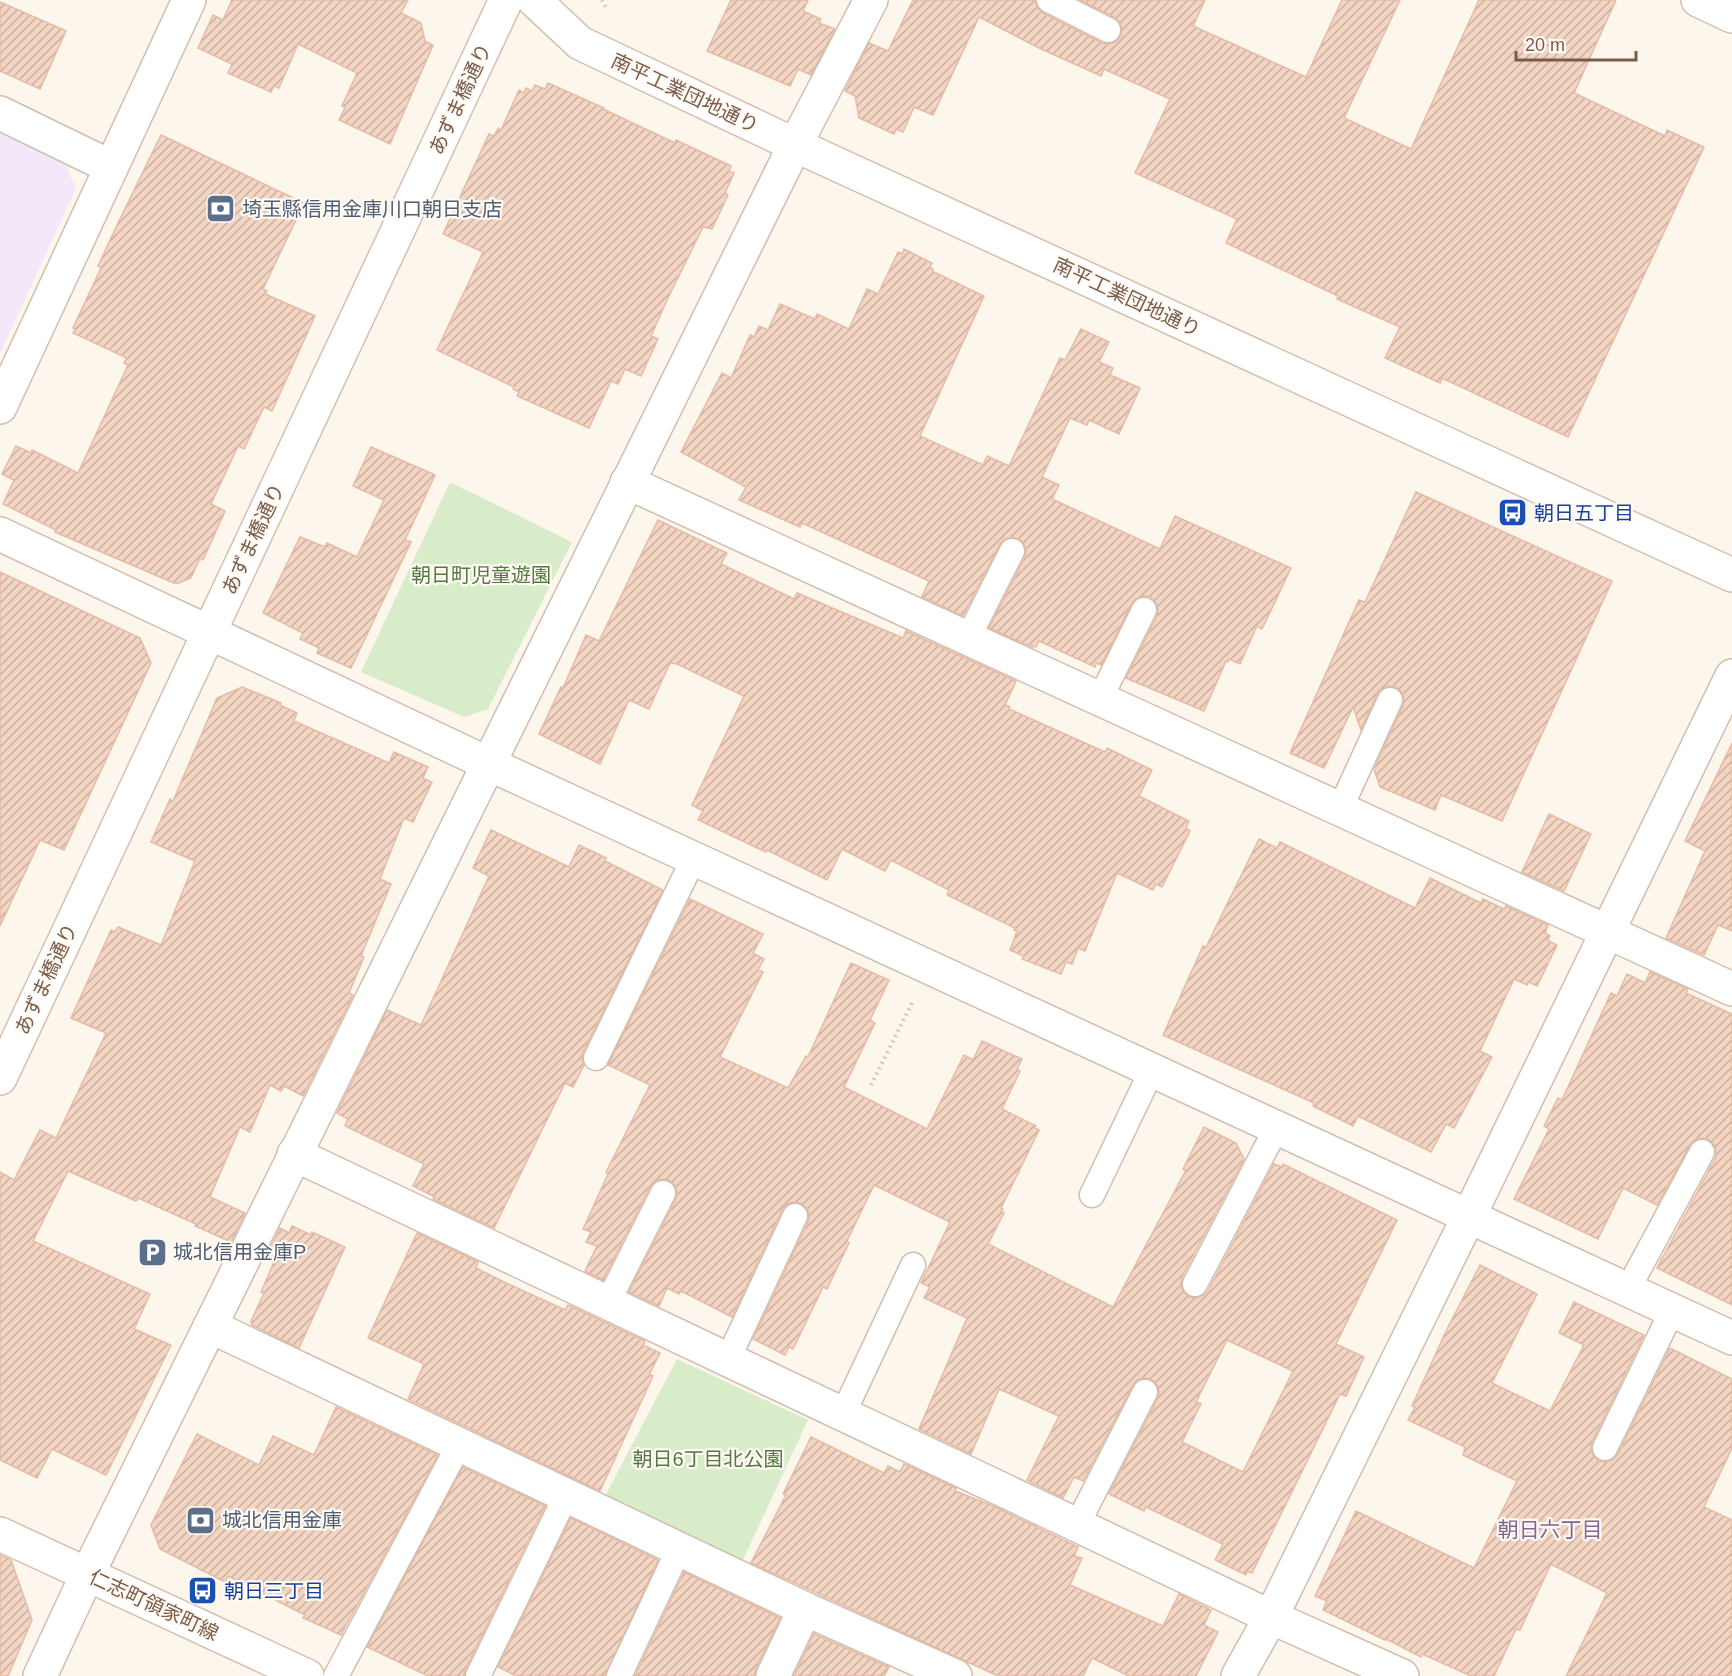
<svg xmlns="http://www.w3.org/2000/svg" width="1732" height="1676" font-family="Arial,'Noto Sans JP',sans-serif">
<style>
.education{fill:#f3e8fa}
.park{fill:#d8ecc9}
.building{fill:url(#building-hatch);stroke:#e6bba3;stroke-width:1.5;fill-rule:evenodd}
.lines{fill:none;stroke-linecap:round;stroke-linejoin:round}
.lane-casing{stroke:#d1beb0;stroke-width:27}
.street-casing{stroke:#d1beb0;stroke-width:36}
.secondary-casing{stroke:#d6c0b0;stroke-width:36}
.path{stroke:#d9b8a5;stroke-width:4;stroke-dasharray:1.5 4.5;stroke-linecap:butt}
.lane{stroke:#fff;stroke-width:24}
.street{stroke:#fff;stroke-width:33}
.secondary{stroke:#fff;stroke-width:33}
.labels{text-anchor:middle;stroke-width:4.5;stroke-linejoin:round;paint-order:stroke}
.street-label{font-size:20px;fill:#7a5c4d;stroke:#fffaf3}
.service-label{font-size:20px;fill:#4e5e75;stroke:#fffaf3;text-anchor:start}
.transit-label{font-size:20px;fill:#164399;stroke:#fffaf3;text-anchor:start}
.park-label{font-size:20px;fill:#537a41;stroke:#fffaf3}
.neighbourhood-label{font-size:21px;fill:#846695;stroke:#fffaf3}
</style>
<defs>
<pattern id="building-hatch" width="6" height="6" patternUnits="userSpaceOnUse" patternTransform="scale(1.5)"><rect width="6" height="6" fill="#f3d5c3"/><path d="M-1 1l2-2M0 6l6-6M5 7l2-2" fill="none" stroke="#cab0a1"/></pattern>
</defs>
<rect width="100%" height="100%" fill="#fdf6ec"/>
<path class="education" d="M0,130L64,161L76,188L0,354Z"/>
<g class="park">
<path d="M450,482L572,542L488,709L464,717L361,672Z"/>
<path d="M677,1359L808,1420L742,1562L605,1496Z"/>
</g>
<g class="building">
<path d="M232,0H408L401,13L421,23L425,41L433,45L390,144L339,120L345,108L342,106L357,73L298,44L279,88L274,86L271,92L228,73L232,64L198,48L213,15L223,20Z"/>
<path d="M731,0H808L803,11L821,19L819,23L835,29L811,75L798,69L790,86L707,51Z"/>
<path d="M913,0H1035L1037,7L1043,13L1102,43L1108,44L1115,42L1120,37L1122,30L1120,23L1114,17L1080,0H1205L1193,26L1306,77L1342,0H1400L1344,118L1411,149L1479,0H1616L1574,93L1665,136L1667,130L1704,147L1568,437L1442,378L1440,383L1385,358L1400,327L1337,299L1338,296L1226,243L1237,219L1135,173L1170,99L1104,69L1101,76L1039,48L979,17L933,115L914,107L903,132L896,129L894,134L859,118L855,96L845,91L869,43L888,51Z"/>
<path d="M0,2L66,31L40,89L0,71Z"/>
<path d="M548,83L604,108L603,109L675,143L676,140L731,166L729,171L734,173L725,193L728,195L712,229L703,227L667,300L651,336L658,339L641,376L625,369L618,384L611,381L589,428L517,396L519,392L513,389L514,387L437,350L483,252L443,234L489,134L494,136L498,128L501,130L519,90L524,93L526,88L532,91L535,85L545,89Z"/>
<path d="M161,135L304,203L263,289L267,291L265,294L315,316L272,411L264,407L244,449L238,446L211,504L225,511L203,560L200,558L191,578L176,584L55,532L56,530L3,504L14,480L2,474L16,446L31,453L32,450L78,473L128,365L124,363L127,358L73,333L75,329L73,328L101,268L98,266L118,223Z"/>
<path d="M904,249L932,263L930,267L933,269L932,271L984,296L920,436L983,465L987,456L1009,466L1060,358L1065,360L1081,329L1109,342L1099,362L1113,368L1110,375L1140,388L1119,434L1089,420L1087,425L1070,418L1042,477L1059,485L1052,499L1160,549L1175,516L1291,568L1262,629L1257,626L1240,664L1229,659L1228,662L1226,661L1204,711L1126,678L1157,616L1158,609L1156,603L1150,597L1143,596L1136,599L1132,603L1101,665L1096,663L1095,667L1039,641L1036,647L1032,646V647L989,628L1025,557L1026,550L1024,544L1019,539L1011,537L1005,539L1000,544L963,616L922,597L929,581L802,523L800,527L739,500L746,487L681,452L722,373L731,378L750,335L754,337L759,326L768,330L780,304L815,319L817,314L849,329L867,289L878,294L898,252L902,254Z"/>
<path d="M371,447L435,475L405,540L411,542L351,668L317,653L319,648L300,639L303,633L263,613L300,537L325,547L327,543L357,557L384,500L353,486Z"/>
<path d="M1416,492L1612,581L1502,821L1441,795L1435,810L1380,787L1374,769L1403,706L1404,699L1401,691L1395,687L1388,686L1381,689L1377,694L1361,730L1353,707L1324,768L1290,753L1359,600L1365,602Z"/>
<path d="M658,520L727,553L721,564L794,599L797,593L903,638L906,631L1016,681L1005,705L1010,707L1009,709L1105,752L1107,748L1152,770L1139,796L1189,821L1186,828L1190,831L1162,887L1156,884L1153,890L1117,873L1085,951L1078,948L1072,964L1066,962L1061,974L1022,959L1024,956L1010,950L1017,931L1014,930L1015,928L947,895L949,890L891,860L885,871L842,849L827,880L767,850L766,852L698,820L703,811L692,805L744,696L677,664L670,663L649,709L629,700L600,764L539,734L561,687L563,688L586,635L599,641Z"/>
<path d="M0,572L140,638L151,663L64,850L40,840L0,926Z"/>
<path d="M242,687L281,703L280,705L297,713L294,721L389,763L394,752L428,767L423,778L432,782L413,822L404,818L380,879L391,884L361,956L364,957L349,993L353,995L303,1096L284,1086L281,1091L270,1085L250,1132L240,1127L210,1197L245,1213L231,1242L195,1226L196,1224L138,1198L136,1201L68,1171L33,1241L150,1294L134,1329L171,1345L106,1475L52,1449L37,1478L0,1460V1172L14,1180L40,1130L56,1138L106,1033L71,1018L111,930L115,932L118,927L161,945L195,861L151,842L170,799L173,801L217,698Z"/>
<path d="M1732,743V931L1718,925L1704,955L1666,938L1705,851L1685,841Z"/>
<path d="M1549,814L1591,834L1564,891L1522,872Z"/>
<path d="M491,830L569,867L579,845L606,858L605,861L663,890L583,1052L582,1058L584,1065L573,1087L565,1083L494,1228L433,1199L435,1197L413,1186L424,1164L345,1126L348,1119L337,1113L387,1010L421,1025L489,876L473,868Z"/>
<path d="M1259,839L1277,848L1280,842L1415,908L1430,878L1481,903L1483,899L1504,909L1506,906L1548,925L1545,933L1550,936L1547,940L1557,945L1537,986L1529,982L1527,985L1514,979L1480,1051L1492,1057L1454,1128L1446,1124L1431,1152L1358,1116L1353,1126L1313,1106L1314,1103L1163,1035L1203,946L1206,947Z"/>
<path d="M690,899L763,934L753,953L764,959L758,970L763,972L720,1057L788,1088L806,1056L808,1057L851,963L889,980L870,1020L875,1023L844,1087L927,1129L964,1055L973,1060L982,1041L1022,1059L1017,1069L1020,1071L1002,1109L1036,1126L1034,1128L1039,1130L1001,1208L1003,1209L1001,1212L1004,1213L988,1244L1113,1307L1186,1170L1183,1169L1204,1127L1236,1143L1244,1159L1182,1277L1181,1284L1183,1291L1189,1297L1195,1298L1202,1296L1208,1291L1274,1164L1282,1167L1283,1164L1397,1220L1336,1344L1364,1357L1346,1396L1340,1394L1252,1573L1247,1571L1246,1575L1215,1560L1223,1544L1146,1507L1144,1511L1109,1494L1158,1398L1159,1392L1157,1385L1151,1379L1144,1378L1137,1380L1133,1385L1083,1481L1074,1477L1063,1498L1027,1480L1059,1416L999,1389L971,1454L919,1429L967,1318L924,1298L930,1287L921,1283L950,1222L874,1185L847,1241L849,1243L827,1289L823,1287L793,1349L789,1347L785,1355L753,1339L808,1222L809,1215L807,1208L800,1203L794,1202L787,1204L782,1210L732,1317L681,1291L679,1294L667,1288L659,1306L629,1292L676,1199L677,1193L675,1186L669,1180L662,1179L656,1181L650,1187L603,1280L585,1271L597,1246L586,1242L591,1232L583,1229L608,1174L606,1172L650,1085L608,1065ZM1227,1340L1293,1371L1243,1472L1182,1442L1201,1404L1196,1402Z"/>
<path d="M1650,972L1688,989L1686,993L1732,1014V1305L1657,1268L1715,1159L1716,1152L1714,1145L1708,1139L1702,1138L1695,1140L1690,1145L1657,1205L1623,1188L1598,1239L1514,1199L1549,1129L1544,1126L1558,1098L1562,1100L1611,993L1617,996L1627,974L1645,983Z"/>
<path d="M292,1226L311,1235L312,1232L345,1247L299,1348L252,1325L251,1321L264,1293L261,1292L274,1262L265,1258L280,1228L289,1233Z"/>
<path d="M417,1233L478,1262L476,1268L506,1283L565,1310L568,1305L645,1341L643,1345L660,1353L649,1375L653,1376L600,1491L408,1399L424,1364L368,1338Z"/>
<path d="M1480,1265L1537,1294L1492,1383L1550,1411L1584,1345L1559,1333L1574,1302L1644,1335L1592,1442L1591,1448L1593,1455L1599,1461L1605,1462L1612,1460L1618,1454L1670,1348L1732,1379V1448L1704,1507L1732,1520V1676H1566L1607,1593L1551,1564L1520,1630L1516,1629L1494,1676H1471L1422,1654L1421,1657L1386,1639L1385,1640L1323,1610L1327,1601L1315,1596L1356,1511L1474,1568L1517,1481L1463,1455L1465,1447L1408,1420L1415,1407L1412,1406L1446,1331Z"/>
<path d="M336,1407L438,1455L341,1635L303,1618L305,1615L228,1576L225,1582L160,1549L151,1525L197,1434L259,1465L273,1436L314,1455Z"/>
<path d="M811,1437L884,1473L888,1466L900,1472L904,1464L956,1488L955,1491L993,1506L1078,1547L1074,1556L1082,1558L1070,1585L1163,1626L1179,1594L1211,1610L1204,1625L1218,1632L1196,1676H1129L1092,1658L1083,1676H998L751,1563L786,1495L783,1494Z"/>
<path d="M463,1467L545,1506L465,1670L464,1676H428L367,1647Z"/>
<path d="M571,1518L658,1560L605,1676H516L498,1667Z"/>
<path d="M0,1555L11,1560L32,1620L8,1676H0Z"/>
<path d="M684,1572L780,1618L756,1668L754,1676H635Z"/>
<path d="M814,1634L889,1667L884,1676H794Z"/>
</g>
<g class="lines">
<defs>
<g id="lane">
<path d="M1049,0L1108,30"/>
<path d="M968,638L1012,551"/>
<path d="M1100,699L1144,610"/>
<path d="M1340,809L1390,700"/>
<path d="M596,1058L694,858"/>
<path d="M1092,1195L1152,1070"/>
<path d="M1195,1284L1277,1127"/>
<path d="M1628,1289L1702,1152"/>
<path d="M608,1302L663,1193"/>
<path d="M728,1359L795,1216"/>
<path d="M843,1414L913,1265"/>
<path d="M1605,1448L1672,1311"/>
<path d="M1077,1525L1145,1392"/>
<path d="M336,1676L459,1445"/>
<path d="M478,1676L566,1496"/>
<path d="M619,1676L679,1549"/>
</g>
<g id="street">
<path d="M0,113L111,167"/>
<path d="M0,407L189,0"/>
<path d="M627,482L1732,989"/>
<path d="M0,534L489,764L1732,1338"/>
<path d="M294,1154L1271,1617L1402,1676"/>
<path d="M210,1326L805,1609L955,1676"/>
<path d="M40,1676L87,1575L795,145L871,0"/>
<path d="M773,1676L805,1609"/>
<path d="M1238,1676L1271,1617L1469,1216L1732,676"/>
</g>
<g id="secondary">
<path d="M534,0L580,43L795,145L1732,575"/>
<path d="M1698,0L1732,16"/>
<path d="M0,1078L506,0"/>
<path d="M0,1534L307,1676"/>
</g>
</defs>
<use href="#lane" class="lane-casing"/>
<use href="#street" class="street-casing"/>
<use href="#secondary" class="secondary-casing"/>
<g class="path">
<path d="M602,0L607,9"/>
<path d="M871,1085L914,999"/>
</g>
<use href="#lane" class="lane"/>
<use href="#street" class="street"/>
<use href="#secondary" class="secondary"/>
</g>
<defs>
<symbol id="bank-square" viewBox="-11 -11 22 22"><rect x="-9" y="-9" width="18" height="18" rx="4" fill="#5c6f8a" stroke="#fffaf3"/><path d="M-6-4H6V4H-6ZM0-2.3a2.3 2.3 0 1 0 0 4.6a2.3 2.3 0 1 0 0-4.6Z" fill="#fff"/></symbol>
<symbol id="bus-square" viewBox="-11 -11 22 22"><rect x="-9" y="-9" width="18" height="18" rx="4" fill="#1a4fb4" stroke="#fffaf3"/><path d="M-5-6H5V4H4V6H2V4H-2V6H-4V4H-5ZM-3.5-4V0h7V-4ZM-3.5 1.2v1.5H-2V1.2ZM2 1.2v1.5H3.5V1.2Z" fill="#fff"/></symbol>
<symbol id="parking-square" viewBox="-11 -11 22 22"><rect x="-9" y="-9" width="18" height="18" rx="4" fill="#5c6f8a" stroke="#fffaf3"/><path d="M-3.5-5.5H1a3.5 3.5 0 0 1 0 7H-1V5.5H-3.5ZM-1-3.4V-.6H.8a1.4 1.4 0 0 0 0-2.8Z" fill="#fff"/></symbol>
</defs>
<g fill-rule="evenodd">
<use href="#bank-square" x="204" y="192" width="33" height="33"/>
<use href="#bus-square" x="1496" y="496" width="33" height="33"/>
<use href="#parking-square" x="136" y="1236" width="33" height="33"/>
<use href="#bank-square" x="184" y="1504" width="33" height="33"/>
<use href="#bus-square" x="186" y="1574" width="33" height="33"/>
</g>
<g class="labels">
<g class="street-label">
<text transform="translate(685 93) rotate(25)" y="7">南平工業団地通り</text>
<text transform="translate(460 99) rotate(-65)" y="7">あずま橋通り</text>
<text transform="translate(1127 297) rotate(25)" y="7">南平工業団地通り</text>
<text transform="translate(253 539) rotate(-65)" y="7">あずま橋通り</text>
<text transform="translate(46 979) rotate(-65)" y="7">あずま橋通り</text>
<text transform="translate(154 1605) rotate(25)" y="7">仁志町領家町線</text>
</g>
<g class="service-label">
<text x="242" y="216">埼玉縣信用金庫川口朝日支店</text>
<text x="173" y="1259">城北信用金庫P</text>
<text x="222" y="1527">城北信用金庫</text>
</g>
<g class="transit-label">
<text x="1534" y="520">朝日五丁目</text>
<text x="224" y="1598">朝日三丁目</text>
</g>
<g class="park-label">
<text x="481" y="582">朝日町児童遊園</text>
<text x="708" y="1466">朝日6丁目北公園</text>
</g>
<g class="neighbourhood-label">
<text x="1550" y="1537">朝日六丁目</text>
</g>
</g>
<path d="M1516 51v9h120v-9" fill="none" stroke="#7a5c4d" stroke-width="3"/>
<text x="1525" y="51" font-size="18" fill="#7a5c4d" stroke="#fffaf3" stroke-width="4.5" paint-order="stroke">20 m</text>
</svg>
